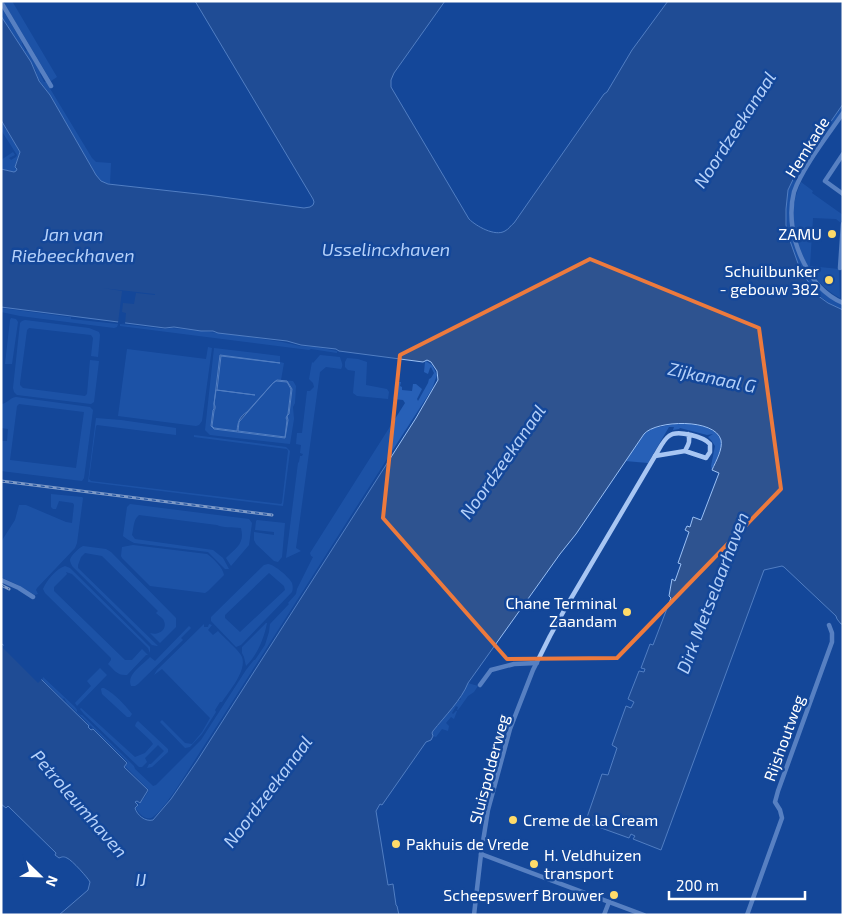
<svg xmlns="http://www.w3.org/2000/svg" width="844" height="916" font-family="'Exo 2',sans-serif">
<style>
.green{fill:#2760b7;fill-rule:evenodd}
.water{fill:#2e5390;stroke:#9ac0f5;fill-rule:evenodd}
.pier{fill:#144799}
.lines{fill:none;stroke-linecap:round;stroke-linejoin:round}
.street{stroke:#a8c6f3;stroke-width:4.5}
.rail-casing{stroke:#fff;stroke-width:3}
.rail{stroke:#144799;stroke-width:1;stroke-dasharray:4;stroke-linecap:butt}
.marked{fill:none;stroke:#ed7a3d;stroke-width:4;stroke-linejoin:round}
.poi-dot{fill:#ffdb69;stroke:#144799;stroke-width:2}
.labels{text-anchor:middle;stroke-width:5;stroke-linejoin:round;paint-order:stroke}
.street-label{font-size:16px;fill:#fff;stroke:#144799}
.poi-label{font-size:16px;fill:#fff;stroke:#144799;text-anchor:end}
.water-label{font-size:18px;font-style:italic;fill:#b4d0f9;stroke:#144799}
</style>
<rect width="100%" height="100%" fill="#144799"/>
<g class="green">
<path d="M3,1H12L57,77L51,81Z"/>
<path d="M1,7L22,42V44L26,51L27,50L41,73L40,74L44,82H46L92,158L96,162L111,163L110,184L102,182L96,175L50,95L38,78L36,71L31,62L1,16Z"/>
<path d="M843,104V112L795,188L792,232L814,282L843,304V310C822,302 807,285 798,265C786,237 780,205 793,176C798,166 806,157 812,148C822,133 833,118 843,104Z"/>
<path d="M1,121L20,152L15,166L17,169L15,172L1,169V160L13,152L15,155L9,158L11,160L16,157L17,155L1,130Z"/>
<path d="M801,182L813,191L812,193L843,215V220L841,223L836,219L813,218L810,266L839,269L840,298C809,283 791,239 794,205C795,197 798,189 801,182Z"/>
<path d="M1,308L68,317H71V319L118,324L117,327L114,328L20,316L1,312Z"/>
<path d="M11,318L16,319L18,322L12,364H5L10,320Z"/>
<path d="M25,320L89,328L99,332L100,335L98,357L91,356L93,338L91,335L29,328L27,330L20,383V385L23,388L85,396L87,394L90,360L99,361L94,402L91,404L17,395L14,392L13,388L20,323L22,321Z"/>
<path d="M120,324L164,329L172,328L237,335L282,342L300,346L316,347L337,351V353L311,349L309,350L120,326Z"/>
<path d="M208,347L212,348L202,421L199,425L196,426L118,416L127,349L206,359Z"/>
<path d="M214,348L280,356V362L284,363L281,380L293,381L296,386L295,403L293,407L294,419L290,444L210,435L205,430Z"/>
<path d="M320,355L340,357C341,362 344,364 341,369L326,367L320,372L296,548L301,551L286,558L298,463L299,462L300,456H302L303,454L300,453L301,445L296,444L297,433H302L307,391H310L314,387L313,383L309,379L312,362L313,363Z"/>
<path d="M347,358L358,359L367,362L366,385L387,389L389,392L388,399L357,396L353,393L355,371L348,370L345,367V362Z"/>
<path d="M426,361L432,365L437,375L432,389C348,519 266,650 182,780C177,788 159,815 151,818C144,820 139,813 136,808L145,797L149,790L125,766L128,763L127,761L90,725L89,726L87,722L67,703L64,698L63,699L42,679L43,677L75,707L77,710V712L81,715H82L134,766L135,769L151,784L153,786L156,785L201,740L246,670L254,660H255L265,645L269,632L270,624L289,604L288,603L296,594L297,589L313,557L311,556L310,553L405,403L403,400L393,399L395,382H401L400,386L402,387V390L412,391L413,384H416L422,389L417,399L418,401L428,383L429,379L431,378L434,373L431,367L430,368L428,374L424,372L425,362Z"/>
<path d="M16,397L90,407L93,410L84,478L82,481L1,471V441H7L8,429L1,428V404C7,404 9,398 16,397ZM19,404L84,412L76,468L10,460L17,406Z"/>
<path d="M96,418L121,420L176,428V435L97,425L96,426L89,479L91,481L281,504L282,503L288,451L287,449L194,437V435L286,447L290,451L283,506L88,482Z"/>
<path d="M679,423C693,424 725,426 721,447C719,455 715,462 712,470L711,466L715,446L711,440L708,437L713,434L707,435L680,428L679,429L673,430L674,427H669L648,463L625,461L647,430L650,429Z"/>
<path d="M51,494L82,497L83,498L77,543L75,548L37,588L36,590L38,594L35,595L16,584L1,577V542L15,520L19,505H26L66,522L72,523L74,505L73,503L59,501L56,509H53L51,507Z"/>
<path d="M130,504L249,519L252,523L249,545L231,566L226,558C236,548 245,544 241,528C233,527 223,528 217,525L139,515C133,520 134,527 132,535L135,539L213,550L223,558L229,569H225L208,552L134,543L127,539L123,536L127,507Z"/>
<path d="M257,520L285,523L282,557L278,562L274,561L256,544L254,540V532L274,535V532L255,530L256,521Z"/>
<path d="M133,545L207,554C213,558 223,568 224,575L208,591L205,593L150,586L122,558L121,556L122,547Z"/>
<path d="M83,546L106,549L111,552L176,618V627L160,643L150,633C159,636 169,629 163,619C161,617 158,615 156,613L158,611L102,556L85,553L81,557L78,565V568L158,646H157L152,645L73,567C72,566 70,562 70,560C71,555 79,548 83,546Z"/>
<path d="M268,564C275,565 289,577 292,583C293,587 293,589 292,592L241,645L236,647L211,621V617L264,565ZM269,573L284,586L285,590L240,632L225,618V615Z"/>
<path d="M65,566L70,568L150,647V653L148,648L72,574L66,572L67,574L54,587V591L125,660H132L142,649L148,655H146L127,675C118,676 114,670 108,664L111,660V658L45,593L43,589C47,580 56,569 65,566Z"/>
<path d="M266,623H267C264,639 257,655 246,666L244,657L242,653V647Z"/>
<path d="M204,624V627H208L209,624L212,625L208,630L213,635L218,631C223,637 239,650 242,657C247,671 229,691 222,702H220L215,710L216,712L202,734L190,747L185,748L160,722L162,720L185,743L192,744L202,732L210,718L162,669L154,675L157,670Z"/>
<path d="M189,626L191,628L181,638L183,640L138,684L135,686H131C126,674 143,665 150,657L155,661Z"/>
<path d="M100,668L107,675L77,706L75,703L91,686L87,681Z"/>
<path d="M468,683L478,686L474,692L468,696L458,710H457L458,707L456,706L452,713L453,714L456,711H457L454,719L451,717L446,723L449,726L448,731L442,729L436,737L433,736L432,733L458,699L460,700L461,699L459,697L466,687Z"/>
<path d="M102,688H104C115,694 124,704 132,714L130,717H127L102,694L101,689Z"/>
<path d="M81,708L135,757L145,753L153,744L151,741L135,726L136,723L138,721L168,749V752L152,767L147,768L149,764H151L164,751L158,745L145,758L147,762L142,767H139L84,714L80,709Z"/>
</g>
<g class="water">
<path d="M195,1H445L394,73L391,80V87L469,219C476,226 495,237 505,231C509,229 511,225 514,223L604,94L607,92L632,50L668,1H843V104L798,169L788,190L786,209V225L789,238L800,269L817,295L828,303L843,310V624H841L837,619L836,616L784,567L782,566L764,570L661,850L633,839L635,836L631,834L629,838L590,824L585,823L602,774L608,775L617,748L612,745L626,706L631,708L634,702L628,699L639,671L644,672L645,669L641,668L650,644L653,645L671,598L669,596L672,579L675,581L681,564L678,563L689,532L685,530L687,526L690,527L693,517L701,520L719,473L712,470C716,461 723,449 721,440C715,418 656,420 644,434L576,534L560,554L468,683C462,699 444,717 433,731L432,733L433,736L431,740L426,742L382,805L380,804L376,811L388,885L393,884L396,905L397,906L399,915H59L88,890L90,882C88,878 72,860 67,858C63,856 62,857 59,858L55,855L56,853L8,806L6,808L1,804V643L41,679L89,726L88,727L91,730L93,729L127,763L124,767L148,790L140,803L137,801L135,802L138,805L135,808C137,815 145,822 153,820L171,799L197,761L416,418L438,380L437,371L431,362L427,360L423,362L339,351L336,349L301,345L287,341L218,333L213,331H201L174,327L165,328L1,307V169L14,172L16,171L17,169L15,167L20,152L1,120V16L31,62L39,81L50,95L96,175L101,181L108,184L207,195L304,208L310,207L313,205L314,202L313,199Z"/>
<path d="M220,355L280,363L221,356L217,390L255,395L216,390L214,404C216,407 215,409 214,411L212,426L214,428L237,431C238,422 239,417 247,412L273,383L277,380L287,381L292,389L289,414L287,416L288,420L285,438L214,429L211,426L213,410L214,409V404ZM276,381L287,382L291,389L288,414L286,418L287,420L285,437L238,431L239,422L273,383Z"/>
</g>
<g class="pier">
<path d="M102,288L155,294V295L136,293L134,304L123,303L122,312L126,313L125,324L120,323H118L122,291Z"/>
<path d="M6,643L43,678L38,683L2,647Z"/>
</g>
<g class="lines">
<g class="street">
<path d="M1,2L51,86"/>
<path d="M843,113C828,135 802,168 794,192C788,215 793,242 804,263C813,281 824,295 843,303"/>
<path d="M843,154L825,181L843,194"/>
<path d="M840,268L843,224"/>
<path d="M685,451L706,458L710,452V444C704,437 677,429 669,436C663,440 659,450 655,456L685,451C688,445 691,441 688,434"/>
<path d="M1,580L19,588L33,597"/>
<path d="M480,685L491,670L514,664L537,663"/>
<path d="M481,854L644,915"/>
<path d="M474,915L481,854L488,810L510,729L533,670L550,636L566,607L655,456"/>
<path d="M604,915L609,902"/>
<path d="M747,915L782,818L780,810L775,802L778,791L832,642V633L829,625"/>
</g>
<defs>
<g id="rail">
<path d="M1,481L272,515"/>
<path d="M1,585L9,589"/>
</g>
</defs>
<use href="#rail" class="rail-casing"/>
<use href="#rail" class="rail"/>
</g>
<path d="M0 0H844V916H0ZM590,259L759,328L781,489L617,658L507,659L383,518L400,355Z" fill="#144799" fill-opacity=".55" fill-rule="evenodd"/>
<path class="marked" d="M590,259L759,328L781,489L617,658L507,659L383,518L400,355Z"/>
<g class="poi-dot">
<circle cx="832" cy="234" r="5"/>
<circle cx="829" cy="280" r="5"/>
<circle cx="627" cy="612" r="5"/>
<circle cx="513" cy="820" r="5"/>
<circle cx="396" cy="844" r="5"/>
<circle cx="534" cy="864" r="5"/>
<circle cx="614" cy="895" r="5"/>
</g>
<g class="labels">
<g class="street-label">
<text transform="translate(807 147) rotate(-58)" y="6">Hemkade</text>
<text transform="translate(784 738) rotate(-70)" y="6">Rijshoutweg</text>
<text transform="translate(489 769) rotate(-75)" y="6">Sluispolderweg</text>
</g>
<g class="poi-label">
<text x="822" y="240">ZAMU</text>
<text x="819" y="277">Schuilbunker<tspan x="819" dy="18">- gebouw 382</tspan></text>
<text x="617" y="609">Chane Terminal<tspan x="617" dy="18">Zaandam</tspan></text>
<text x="523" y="826" text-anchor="start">Creme de la Cream</text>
<text x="406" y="850" text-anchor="start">Pakhuis de Vrede</text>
<text x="544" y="861" text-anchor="start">H. Veldhuizen<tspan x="544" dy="18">transport</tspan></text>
<text x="604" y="901">Scheepswerf Brouwer</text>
</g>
<g class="water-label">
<text transform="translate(735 130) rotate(-57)" y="6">Noordzeekanaal</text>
<text x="73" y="241">Jan van<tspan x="73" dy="21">Riebeeckhaven</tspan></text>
<text x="386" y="256">Usselincxhaven</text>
<text transform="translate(712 378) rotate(12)" y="6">Zijkanaal G</text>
<text transform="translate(503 462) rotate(-55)" y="6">Noordzeekanaal</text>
<text transform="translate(713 593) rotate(-69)" y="6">Dirk Metselaarhaven</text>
<text transform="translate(268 792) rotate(-53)" y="6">Noordzeekanaal</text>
<text transform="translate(79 804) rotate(49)" y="6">Petroleumhaven</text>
<text x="141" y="886">IJ</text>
</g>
</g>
<rect width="844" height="916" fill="none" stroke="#ffffff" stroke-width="5"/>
<g transform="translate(40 876) rotate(113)" stroke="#144799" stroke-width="4" paint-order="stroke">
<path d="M0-4L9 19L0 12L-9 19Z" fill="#ffffff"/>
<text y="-8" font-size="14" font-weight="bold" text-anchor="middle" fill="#ffffff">N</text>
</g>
<path d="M669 891v8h136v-8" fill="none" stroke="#ffffff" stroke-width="2.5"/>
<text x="676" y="891" font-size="15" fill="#ffffff" stroke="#144799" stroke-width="4" paint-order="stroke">200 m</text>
</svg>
